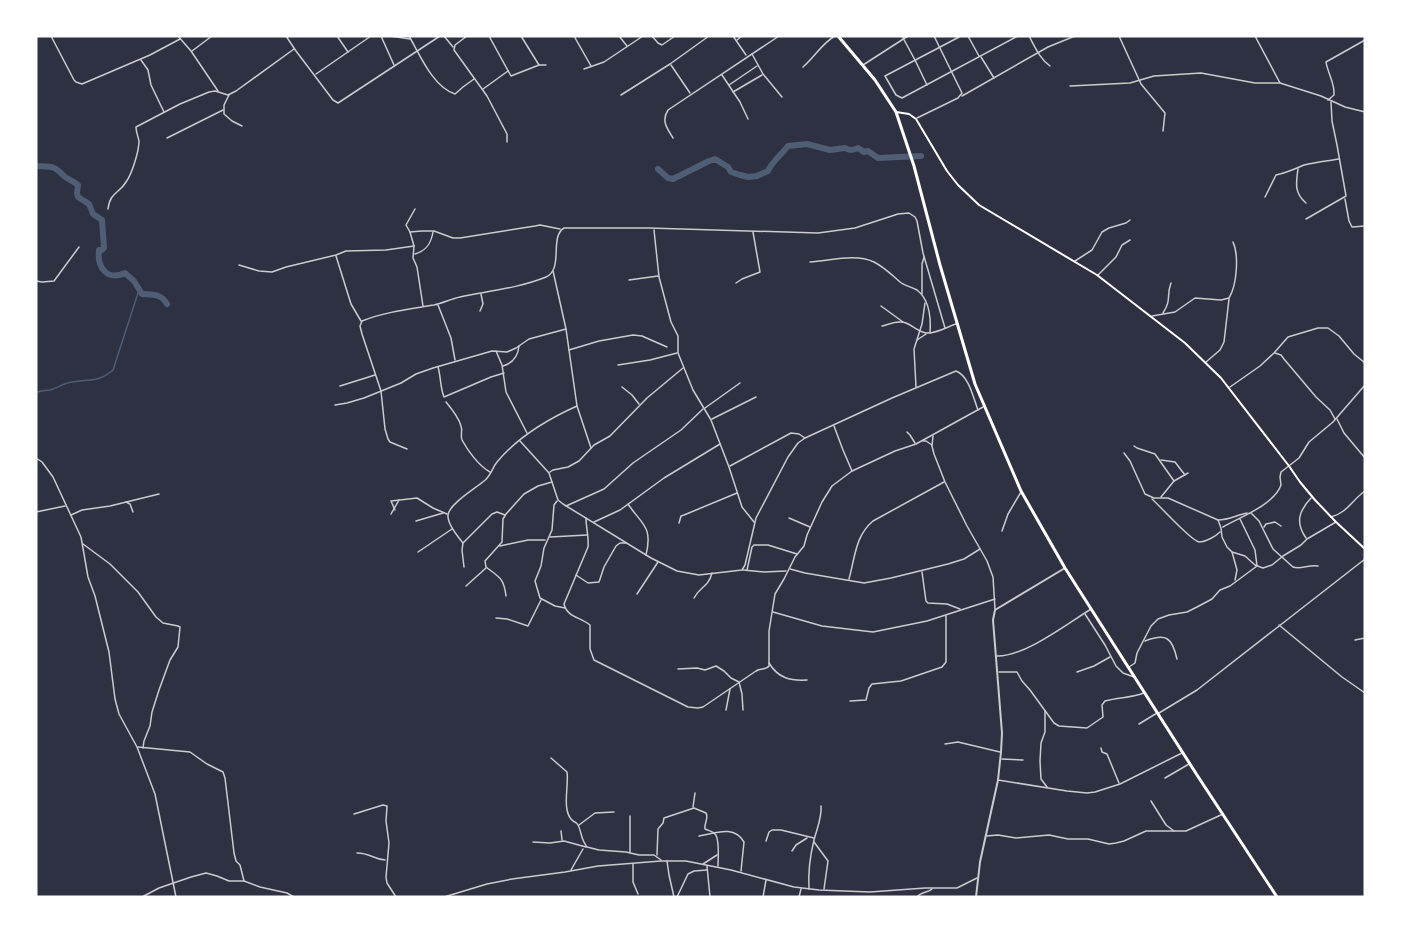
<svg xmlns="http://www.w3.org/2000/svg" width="1401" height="933" font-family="Cabin,sans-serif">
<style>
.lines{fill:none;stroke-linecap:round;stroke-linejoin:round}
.stream{stroke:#4f5d75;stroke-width:1.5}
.river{stroke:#4f5d75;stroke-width:6}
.minor{stroke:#caccd0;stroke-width:1.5}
.tertiary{stroke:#caccd0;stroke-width:2}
.secondary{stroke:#fff;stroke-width:2}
.trunk{stroke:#fff;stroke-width:3}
</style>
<rect width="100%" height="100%" fill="#2d3142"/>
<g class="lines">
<path class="stream" d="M36,393C41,390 44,391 50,390C57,388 64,383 72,382C89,379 98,383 113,370L139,290"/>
<g class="river">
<path d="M36,166C52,167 53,165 64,176C68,180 74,181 78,185L77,193L78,197L89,204L93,214L102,220L104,248L102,250H99C97,268 107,281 125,273L134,281L142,294C152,295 161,293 167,304"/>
<path d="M658,169L668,178L673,179L709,161L715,159L728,167L731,172L740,175L748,177L757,176L768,171C771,163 782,154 788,146L807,144L830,150L845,148C850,151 853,150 858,148L864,152L868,151L878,158L921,156"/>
</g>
<g class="minor">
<path d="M51,36L74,80L76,82L82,84L150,55L180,39"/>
<path d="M178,36L191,51L218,91"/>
<path d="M286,36L296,51L333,100L338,103L440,36"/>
<path d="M337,36L348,52"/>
<path d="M381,36L394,65"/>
<path d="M390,36L410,39"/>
<path d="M409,36C420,55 433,87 455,94L463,87L474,79"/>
<path d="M444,36L453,47"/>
<path d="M467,36L455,45L454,50L487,96L507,134V142"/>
<path d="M489,36L511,76L539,65"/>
<path d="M521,36L539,65H546"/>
<path d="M574,36L591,66"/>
<path d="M619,36L627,46"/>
<path d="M652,36L658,43L662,45L675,36"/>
<path d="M733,36L746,55"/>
<path d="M902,36L915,60L927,85"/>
<path d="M961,36L885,76L896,95L902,98L1018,36"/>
<path d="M968,36L979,56"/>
<path d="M1029,36C1035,47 1040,59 1050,66"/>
<path d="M1119,36L1141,84L1165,113L1163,131"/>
<path d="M1255,36L1280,83"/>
<path d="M737,40L742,36"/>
<path d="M192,51L212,36"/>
<path d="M752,54L763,74L782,97"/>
<path d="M981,57L994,78"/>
<path d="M141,60L148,70L151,85L164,112"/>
<path d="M671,65L690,93"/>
<path d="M863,65L908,36"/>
<path d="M803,67C815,57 822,43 835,36"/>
<path d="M584,69L604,62L643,36"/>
<path d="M316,74L371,36"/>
<path d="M722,75L740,102L748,119"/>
<path d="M729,85L757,66"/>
<path d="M1070,86L1130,83L1154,76L1201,73L1255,83H1280L1321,96L1345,107L1365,112"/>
<path d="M483,89L508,71"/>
<path d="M733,92L762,75"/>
<path d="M229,95L224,105V114L232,121L242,126"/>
<path d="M621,95L670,64L709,36"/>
<path d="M962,96L1048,47L1075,36"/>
<path d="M1328,100L1334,95C1335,83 1328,74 1326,62L1365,40"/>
<path d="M917,118L958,98L962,93L934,36"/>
<path d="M167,138L223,110"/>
<path d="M673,138C667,128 661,121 668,110L779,36"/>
<path d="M1298,169C1296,183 1294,193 1306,203"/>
<path d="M1265,197L1276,175C1286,173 1295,169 1304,165C1316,162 1327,161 1339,159"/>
<path d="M1345,199L1349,221L1352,227L1365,226"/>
<path d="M108,209C110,192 119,194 126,182C132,174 139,151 139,141C138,136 136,132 136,127L180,104L209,92L215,91L228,95L236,91L294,49"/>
<path d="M415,209L406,225L410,232L414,246L413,258L417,267L423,306"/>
<path d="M1306,219L1346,196L1337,145L1332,121L1331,102"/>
<path d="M654,230L659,277L671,322L678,336V353L693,390L711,420L729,467L742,507L754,522"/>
<path d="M410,232L422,231H434L453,238H460L535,226L540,225L560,229"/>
<path d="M415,254C426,251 431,244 433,232"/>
<path d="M336,256L351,304L361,321"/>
<path d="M1075,261L1092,250L1102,232L1109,228L1126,223L1130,220"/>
<path d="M810,262C830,261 855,253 874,262C884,267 892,275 900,282C905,286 912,287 917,290C930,300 931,319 930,333"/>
<path d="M239,265L259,271L272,272L286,267L336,255L346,251L386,250L414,246"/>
<path d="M553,271L566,329L577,406L591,448"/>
<path d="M1098,275L1116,257L1122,245L1130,240"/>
<path d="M629,280L658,276"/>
<path d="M36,281L42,282L54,281L79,247"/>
<path d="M736,283L742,279L760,272L753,232"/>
<path d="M922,294V264L924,257"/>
<path d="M438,305L451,338L455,360"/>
<path d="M881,306L903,322"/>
<path d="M480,311L483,304L481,294"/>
<path d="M1163,313C1172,299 1166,296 1171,283"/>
<path d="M1152,316L1175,312L1195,298L1221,300L1229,298C1237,285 1239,255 1233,242"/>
<path d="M882,326C890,324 898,320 906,323C914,326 919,333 928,333C937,333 947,327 956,324"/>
<path d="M917,340L926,334"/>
<path d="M569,350L599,341L633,335L642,336L667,347"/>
<path d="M496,351L502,365L506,392L527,433"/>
<path d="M1275,353L1281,355L1284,359L1316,397L1330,410L1335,419"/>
<path d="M1206,362L1220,350L1224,342L1229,299"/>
<path d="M618,365L650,360L677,353"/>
<path d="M503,366C513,363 518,357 519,346"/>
<path d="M438,367C441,377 440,387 444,397L491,377L504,373"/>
<path d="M340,386L375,375"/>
<path d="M622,387L632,395L639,404"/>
<path d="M916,387L914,349L922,324L925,303"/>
<path d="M1230,387L1260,366L1274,353L1288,337L1318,328H1328L1339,336L1354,354L1365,363"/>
<path d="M446,402C451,408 459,418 461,426C463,431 460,434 462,440C468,451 479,466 490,472"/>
<path d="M335,405L347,403L364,398L401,383L416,374L433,368L492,351L507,352L516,348L529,339L566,329"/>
<path d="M705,408L740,383"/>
<path d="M712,419L756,397"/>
<path d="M1337,419L1344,433L1365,458"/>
<path d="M834,426L843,450L852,471"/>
<path d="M907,432L910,435L915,443"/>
<path d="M933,436L932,446L934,454L945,482L967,526L987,561L993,577L995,609"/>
<path d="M520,441L549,473L558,500L563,504L651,558L677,571L699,575L742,570L745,565L756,518L788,457L798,443L805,438"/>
<path d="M923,441H926L932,445"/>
<path d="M1134,446L1137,448L1155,454L1174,481"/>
<path d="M407,449L390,442L388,439L385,429L381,391L362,334L360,326L362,321C384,312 410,309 434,305C443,303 451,299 460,297C489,291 519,288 546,277C564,269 549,237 564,228H649L818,233L855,228L898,214L909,213L915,217L917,221L923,253L945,328"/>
<path d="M1124,453L1130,461L1145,494L1154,498H1168L1218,520L1221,528L1222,537L1227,547L1232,552L1245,556L1255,565L1263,568L1272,565L1283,556L1301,545L1307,539L1336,522"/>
<path d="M36,458L42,462L53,477L81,537L88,577L95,596L109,652L115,699L119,714L137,747L155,794L176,897"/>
<path d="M1161,460L1175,462L1185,475"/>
<path d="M730,466L791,433L799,434L805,438L892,398L956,371C969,376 973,397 978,410"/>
<path d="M550,472L553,470L568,467L579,461L594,445L610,436L647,398L683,368"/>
<path d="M1161,497L1174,481L1188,473"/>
<path d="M1152,499C1160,506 1191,541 1199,542C1206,542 1216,536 1220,532"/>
<path d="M557,501L554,505L552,530L544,548L541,566L535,581L540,598L555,606L565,608"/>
<path d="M126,502L130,504L133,512"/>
<path d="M628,504C642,525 653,526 646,555"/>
<path d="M566,506L604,489L633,463L681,430L703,409"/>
<path d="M395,510L391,501L417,498L433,508L447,514"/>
<path d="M36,512L65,506"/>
<path d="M1251,513L1259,521L1273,549L1293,567C1301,570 1309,564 1318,566"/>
<path d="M391,514L399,500"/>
<path d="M71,515L82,510L110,506L159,494"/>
<path d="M1331,517C1347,513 1352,500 1365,491"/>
<path d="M586,518C586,527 589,538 588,547L564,604C567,617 580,617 590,625V649L594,660L688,707L698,708L703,707L756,671C761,668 766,670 769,666V631L775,594L784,579L795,557L804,546L807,535L822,502L832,486L852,471L895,451L916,444L983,407"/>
<path d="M789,518L810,527"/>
<path d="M1218,520C1228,520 1237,515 1247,513"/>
<path d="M416,521L443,513"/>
<path d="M594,522L620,510L664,478L720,444"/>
<path d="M679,523L681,516L684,515L737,493"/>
<path d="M1223,527C1240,517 1274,505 1281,485L1280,477L1281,472L1299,458L1309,442L1333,422L1365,385"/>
<path d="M1264,527L1266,524L1275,522L1281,526"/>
<path d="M1002,531L1008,514L1021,492"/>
<path d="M550,537L587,535"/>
<path d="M1306,538C1295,522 1299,511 1311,498"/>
<path d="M463,543C458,537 447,524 448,515C449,504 476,488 484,481C491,476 492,468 497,462C517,438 548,419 577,406"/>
<path d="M83,544L110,564L138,592L156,617L163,623L178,626L180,627L178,647L170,660L159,690L152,712L150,726L144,741L143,748"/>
<path d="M500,546L528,540H545"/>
<path d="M418,552L452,529"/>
<path d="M1232,552L1237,570L1235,580"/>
<path d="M464,567L462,550L463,543L492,514L497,512L505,515"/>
<path d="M790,569L805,573L864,583L891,578L948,564L964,559L980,549"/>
<path d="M743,570L764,572L786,571"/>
<path d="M747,570L752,547L754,545H768L797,554"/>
<path d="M922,572L926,601L928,603L947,604L960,609"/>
<path d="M576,575L588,583L599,582L604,567L616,546L620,543H626"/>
<path d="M849,579C855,558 855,536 873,521L944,482"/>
<path d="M466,586L486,568"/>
<path d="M637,594L658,562"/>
<path d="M506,596C504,578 499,577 486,567L485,561L502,542L503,519L506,514L524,494L538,486L552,482"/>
<path d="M694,598C700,586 708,588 712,573"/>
<path d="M773,612L822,626L873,632L927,621L995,599"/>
<path d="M1085,614L1105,645L1116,666L1123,673L1134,677"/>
<path d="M496,618L507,619L528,626L541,600"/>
<path d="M1279,625L1342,677L1365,693"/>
<path d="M1355,640L1365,638"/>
<path d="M1145,641C1166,633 1172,637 1177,659"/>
<path d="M997,656C1024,657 1067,624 1091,609"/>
<path d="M769,663C778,678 790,681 807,680"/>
<path d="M1129,667L1135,663L1137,653L1151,626L1158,619L1169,615L1187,612L1197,607L1212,599L1220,590L1230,586L1257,566L1255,550L1240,519"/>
<path d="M678,669L697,668L705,670L716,666L724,671L731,678L739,682L742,694L743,710"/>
<path d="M999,672H1017L1022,681L1030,690L1054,723L1059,726L1087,728L1103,717L1102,705L1105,701C1118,697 1132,698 1144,693"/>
<path d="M1077,672L1094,666L1110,657"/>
<path d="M850,701L866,700L869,688L872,684L901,681L942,667L946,662V616"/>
<path d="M726,710L730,689"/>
<path d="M1045,711V732L1041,743L1040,761L1041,779L1047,787"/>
<path d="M1159,713L1197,690L1365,559"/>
<path d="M1139,724L1157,713"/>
<path d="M945,744L958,742L1000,752"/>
<path d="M138,747L190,752L207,764L223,772L225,778L234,853L236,861L240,865L244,881"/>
<path d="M1101,748L1102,752L1107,754L1119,783"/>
<path d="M551,758L567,772C569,785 562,808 571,819C574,823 576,821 578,825C582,832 580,838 587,847L599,850L626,852L639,855H654L661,860"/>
<path d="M1002,759L1023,760"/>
<path d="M1165,778L1189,764"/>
<path d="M998,780L1067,791L1087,793L1095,792L1120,784L1182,753"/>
<path d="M1151,801L1166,825L1174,831"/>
<path d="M693,807L695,793"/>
<path d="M354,814L383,805L387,806L386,821L389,843L386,877L387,883L396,897"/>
<path d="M630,816V852"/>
<path d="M579,825L595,813L614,812"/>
<path d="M561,831L562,840"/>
<path d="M699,836C716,833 734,825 744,842L741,871"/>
<path d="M986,836L998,835L1016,838L1049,835L1068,839H1088L1109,844L1116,843L1124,841L1146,831H1186L1223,814"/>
<path d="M766,841L769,832L772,830H781L814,838"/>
<path d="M533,842L550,843L564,841L586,847"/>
<path d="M814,842L828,861L824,889"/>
<path d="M792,851L796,845L807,838"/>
<path d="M357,853C370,853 373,859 385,860"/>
<path d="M657,855L658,829L663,823L664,818L694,808L706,813C709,818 704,823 705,829C709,831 713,831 715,834C720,839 718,859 718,866"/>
<path d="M667,861L669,875L674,897"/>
<path d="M633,864V882L638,894"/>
<path d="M703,864L717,855"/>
<path d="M707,866L710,897"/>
<path d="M571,870L583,849"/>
<path d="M809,889C808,872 810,856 814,840C817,828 822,818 821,806"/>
<path d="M142,897L159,888L191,877L206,873L217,876L229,881H244L260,887L287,893L294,897"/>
<path d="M444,897L487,884L512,879L565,872L598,866L661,861H686L731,870L794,887L819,890L870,892L925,888H957L977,878"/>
<path d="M677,897L688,874L694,871L707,870"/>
<path d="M763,897L766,880"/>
<path d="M799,897L801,889"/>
<path d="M917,897C922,891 928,893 932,889"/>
</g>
<path class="tertiary" d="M976,897L980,862L998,780L1001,752L1002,733L993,620L995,610L1065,568"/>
<path class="secondary" d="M896,112L909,114L916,119L947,171L958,185L979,205L1097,275L1185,343L1221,378L1289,466L1300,482L1315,500L1336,522L1365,549"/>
<path class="trunk" d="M838,36L875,80L896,112L914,166L940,265L975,384L1021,491L1065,568L1197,775L1277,897"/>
</g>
<rect width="1401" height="933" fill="none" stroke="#ffffff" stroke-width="75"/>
</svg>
